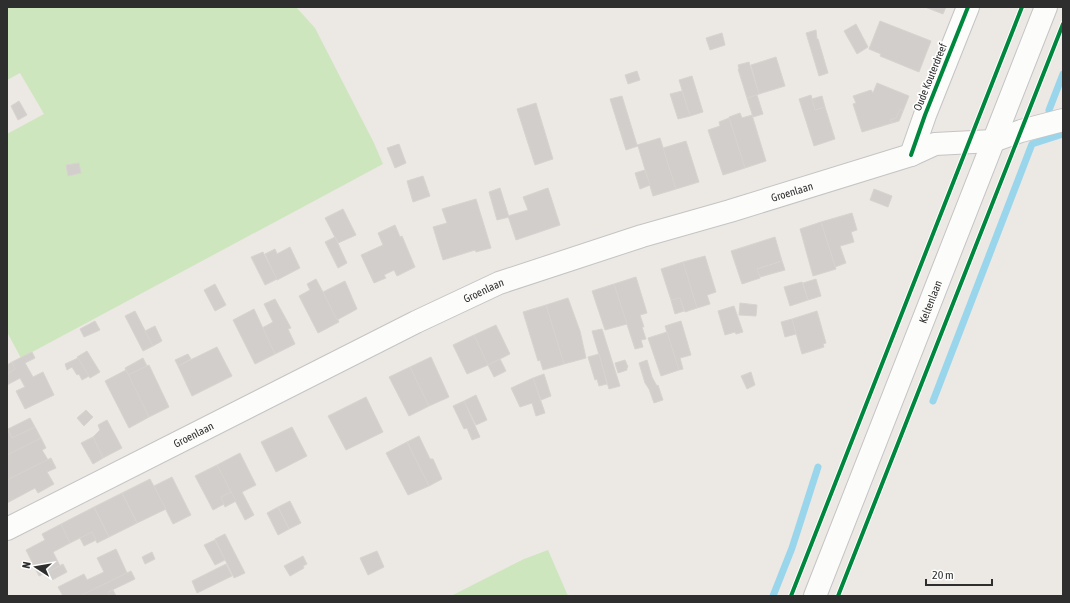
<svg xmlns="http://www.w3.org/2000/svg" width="1070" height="603" font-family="'Asap Condensed',sans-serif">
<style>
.green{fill:#cee6be}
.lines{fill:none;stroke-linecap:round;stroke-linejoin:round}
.stream{stroke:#99d6ec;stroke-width:7}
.building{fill:#d1cecb;stroke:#d7d4d0}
.street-casing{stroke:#c5c4c5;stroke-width:24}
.secondary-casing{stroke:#c5c4c5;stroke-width:24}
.street{stroke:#fcfcfb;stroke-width:22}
.secondary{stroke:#fcfcfb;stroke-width:22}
.cycleway-casing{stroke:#fff;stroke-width:6}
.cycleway{stroke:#00873e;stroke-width:4}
.labels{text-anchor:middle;stroke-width:3.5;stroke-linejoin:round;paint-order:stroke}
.street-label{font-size:11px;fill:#2e2e2e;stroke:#fff}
</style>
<rect width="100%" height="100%" fill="#ece8e4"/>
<g class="green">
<path d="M7,7H296L315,28L374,143L383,164L21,358L7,332V134L44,114L20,73L7,80Z"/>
<path d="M548,550L568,596H451L524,559Z"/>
</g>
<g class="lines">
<g class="stream">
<path d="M1049,110L1063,74"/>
<path d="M933,401L1032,144L1063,134"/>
<path d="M773,596L792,548L818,467"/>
</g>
</g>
<g class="building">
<path d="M925,7H946L943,14Z"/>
<path d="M880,21L931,41L919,72L880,56L881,54L869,49Z"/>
<path d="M856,24L868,47L857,54L844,31Z"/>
<path d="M816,30L817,39H818L828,73L819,76L806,33Z"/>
<path d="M722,33L725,45L710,50L706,38Z"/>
<path d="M776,57L785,86L759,94L751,65Z"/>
<path d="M749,62L759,94L747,98L738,69H739L738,65Z"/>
<path d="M637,71L640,80L628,84L625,75Z"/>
<path d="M692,76L703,112L690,116L679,80Z"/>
<path d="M877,83L909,96L903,111L900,109L896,118L890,120L892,123L862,132L853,104L856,103L853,96L871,90L873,93Z"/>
<path d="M682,91L690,116L678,119L670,94Z"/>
<path d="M757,95L763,114L753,117L747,98Z"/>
<path d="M811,95L815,110L825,107L835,139L814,146L799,99Z"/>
<path d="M622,96L637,145L660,138L676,189L653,196L638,146L626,150L610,99Z"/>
<path d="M822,96L825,107L815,110L812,99Z"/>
<path d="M19,101L27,115L18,120L11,106Z"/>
<path d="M536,103L553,159L535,165L517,109Z"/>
<path d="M900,109L903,111L899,121L892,123L890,120L896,118Z"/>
<path d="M740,113L742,118L752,115L766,161L745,168L729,117Z"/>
<path d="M729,118L745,168L723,175L708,130L720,126L719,122Z"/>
<path d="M686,141L699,182L676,189L663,148Z"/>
<path d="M399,144L406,163L395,168L387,148Z"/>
<path d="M79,163L81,173L68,176L66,165Z"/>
<path d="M645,170L650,185L640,189L635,173Z"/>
<path d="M423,176L430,196L413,202L407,181Z"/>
<path d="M500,188L509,217L497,220L489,192Z"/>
<path d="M548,188L560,225L516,240L508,216L528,210L523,197Z"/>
<path d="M874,189L892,196L888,207L870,200Z"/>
<path d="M476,199L491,248L476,252L475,250L443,260L433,227L447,223L442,209Z"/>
<path d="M343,209L356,235L338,243L325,218Z"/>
<path d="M852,213L857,230L851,232L854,242L840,246L846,263L835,267L821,222Z"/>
<path d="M821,222L836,269L813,276L800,229Z"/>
<path d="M395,225L400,237L402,236L415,267L397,276L394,270L384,275L386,278L374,283L361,255L383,245L378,233Z"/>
<path d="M335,237L347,263L338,268L325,242Z"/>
<path d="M775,237L782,261L757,269L760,278L742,284L731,251Z"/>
<path d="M290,247L300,268L277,280L265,254L275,249L277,254Z"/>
<path d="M263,252L277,279L265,285L251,257Z"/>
<path d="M705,256L716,292L707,295L710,304L697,308L683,262Z"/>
<path d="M782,261L785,270L760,277L757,269Z"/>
<path d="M683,262L697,308L685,312L680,298L671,300L661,269Z"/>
<path d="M636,277L647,313L640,315L644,327H642L646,339L641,340L643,347L635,349L614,284Z"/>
<path d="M316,279L339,322L318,333L299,296L310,290L307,284Z"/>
<path d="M816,279L821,296L808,300L803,283Z"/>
<path d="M345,281L357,309L337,320L323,292Z"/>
<path d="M802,282L808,300L790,306L784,287Z"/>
<path d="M215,284L226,305L215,311L204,290Z"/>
<path d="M614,284L627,324L605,330L592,291Z"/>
<path d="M568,298L580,331L586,358L564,364L546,305Z"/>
<path d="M680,298L684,311L675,314L671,300Z"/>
<path d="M275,299L291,328L288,329L295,344L275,354L262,328L273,322L264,304Z"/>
<path d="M740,303L757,305L756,316L739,315Z"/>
<path d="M546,305L564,364L543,370L540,360L538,361L523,312Z"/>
<path d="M734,306L743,332L736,334L735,332L725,335L718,311Z"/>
<path d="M254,309L275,354L255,364L233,320Z"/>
<path d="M135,311L153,346L143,351L125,316Z"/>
<path d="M817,311L826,343L823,344L824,347L802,354L792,319Z"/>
<path d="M792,319L796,334L785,337L781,322Z"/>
<path d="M95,321L100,330L84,337L80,329Z"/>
<path d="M681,321L691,355L680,358L683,369L679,370L665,326Z"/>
<path d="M496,325L510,354L488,365L474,335Z"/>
<path d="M155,326L162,341L153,346L145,331Z"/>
<path d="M602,329L620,386L609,389L592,331Z"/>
<path d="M667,332L679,370L661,376L648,338Z"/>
<path d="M474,335L488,365L467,374L453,345Z"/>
<path d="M217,347L232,376L192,396L178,366Z"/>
<path d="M87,351L100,372L90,378L77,357Z"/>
<path d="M32,352L35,358L25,363L33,377L43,372L54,395L25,409L16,391L25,387L20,378L7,385V374L15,369L12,362Z"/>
<path d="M188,354L191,359L178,366L175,360Z"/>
<path d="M599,354L607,384L599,386L597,379L595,380L588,357Z"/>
<path d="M431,357L449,397L429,406L410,367Z"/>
<path d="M78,358L89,376L82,380L79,374L77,375L72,367L67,370L65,364Z"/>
<path d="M143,358L147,366L128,375L125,368Z"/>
<path d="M500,359L506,371L494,377L488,365Z"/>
<path d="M625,360L628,367L627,368V370L618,373L615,363Z"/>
<path d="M647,360L652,377L657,386L658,385L663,400L654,403L649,389L645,383L639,363Z"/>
<path d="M12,362L15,369L7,374V365Z"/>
<path d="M149,365L169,407L149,417L128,375Z"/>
<path d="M410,367L429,406L409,416L389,377Z"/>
<path d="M126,370L149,417L129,428L105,381Z"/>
<path d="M751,372L755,385L747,389L741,376Z"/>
<path d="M544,374L551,396L541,400L533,378Z"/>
<path d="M533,378L545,413L536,416L532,403L520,407L511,388Z"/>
<path d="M476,395L487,420L476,425L464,401Z"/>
<path d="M366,397L383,432L346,450L328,416Z"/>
<path d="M464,401L480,437L472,440L467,428L464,429L453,406Z"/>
<path d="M86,410L93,417L84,426L77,418Z"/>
<path d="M30,418L35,427L12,438L8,429Z"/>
<path d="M107,420L122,448L103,458L93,437L100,430L98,425Z"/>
<path d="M35,427L41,438L7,455V431H8L12,438Z"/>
<path d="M292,427L307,456L276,472L261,442Z"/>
<path d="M419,436L430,459H433L442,479L429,486L407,442Z"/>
<path d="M93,437L103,458L93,464L81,443Z"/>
<path d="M41,438L46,448L42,450L48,460L7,480V455Z"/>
<path d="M407,442L429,486L408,495L386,453Z"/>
<path d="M240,453L256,485L242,492L254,515L245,520L217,465Z"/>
<path d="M51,458L56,468L47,472L54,484L38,493L35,488L7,503V480Z"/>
<path d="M217,465L231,492L221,497L224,504L213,510L195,476Z"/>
<path d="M172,477L191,515L173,524L154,486Z"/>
<path d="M150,479L166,509L137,523L122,493Z"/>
<path d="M231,492L236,501L225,507L221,497Z"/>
<path d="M122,493L137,523L109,537L94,507Z"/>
<path d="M290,501L301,523L289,529L278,507Z"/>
<path d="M94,507L109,537L97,543L92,532L70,543L61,524Z"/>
<path d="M278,507L289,529L278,535L267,513Z"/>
<path d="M61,524L70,543L53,552L60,566L39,576L26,550L45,540L42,534Z"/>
<path d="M92,532L96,540L84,546L80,538Z"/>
<path d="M225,534L245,573L234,578L215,539Z"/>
<path d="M215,540L225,560L215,565L204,545Z"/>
<path d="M116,549L127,573L80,596H63L58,587L84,574L87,580L104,572L97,558Z"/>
<path d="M377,551L384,567L368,575L360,558Z"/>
<path d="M152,552L155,559L145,564L142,557Z"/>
<path d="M303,556L307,564L303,566L304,568L290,576L284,566Z"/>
<path d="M63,564L67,572L52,580L48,572Z"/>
<path d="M226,564L232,576L197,593L192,581Z"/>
<path d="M131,571L135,579L108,592L110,596H80Z"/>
<path d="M113,590L116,596H110L108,592Z"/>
</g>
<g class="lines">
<defs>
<g id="street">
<path d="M911,155L925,115L968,7"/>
<path id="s1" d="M7,529L416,322L499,283L642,236L730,211L911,155L935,144L993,141L1021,131L1063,120"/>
</g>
<g id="secondary">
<path id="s2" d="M815,596L1046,7"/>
</g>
</defs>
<use href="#street" class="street-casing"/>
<use href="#secondary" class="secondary-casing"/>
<use href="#street" class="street"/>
<use href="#secondary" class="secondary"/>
<defs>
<g id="cycleway">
<path d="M911,155L925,115L968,7"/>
<path d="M791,596L1022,7"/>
<path d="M838,596L1063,24"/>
</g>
</defs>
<use href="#cycleway" class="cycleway-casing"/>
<use href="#cycleway" class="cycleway"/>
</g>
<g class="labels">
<g class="street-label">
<text transform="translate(930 77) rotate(-68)" y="4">Oude Kouterdreef</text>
<text dy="4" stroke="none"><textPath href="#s1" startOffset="857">Groenlaan</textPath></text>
<text dy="4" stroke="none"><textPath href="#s1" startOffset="533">Groenlaan</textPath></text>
<text dy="4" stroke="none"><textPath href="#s2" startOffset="316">Keltenlaan</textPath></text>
<text dy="4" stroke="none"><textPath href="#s1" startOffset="209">Groenlaan</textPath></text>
</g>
</g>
<rect width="1070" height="603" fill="none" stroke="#2e2e2e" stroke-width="16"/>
<g transform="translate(36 567) rotate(282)" stroke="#ffffff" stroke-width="3" paint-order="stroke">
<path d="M0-3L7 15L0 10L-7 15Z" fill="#2e2e2e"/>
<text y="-6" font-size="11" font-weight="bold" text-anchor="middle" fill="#2e2e2e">N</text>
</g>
<path d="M926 579v6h66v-6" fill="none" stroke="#2e2e2e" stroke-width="2"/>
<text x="932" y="579" font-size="12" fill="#2e2e2e" stroke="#ffffff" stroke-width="3" paint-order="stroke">20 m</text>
</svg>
